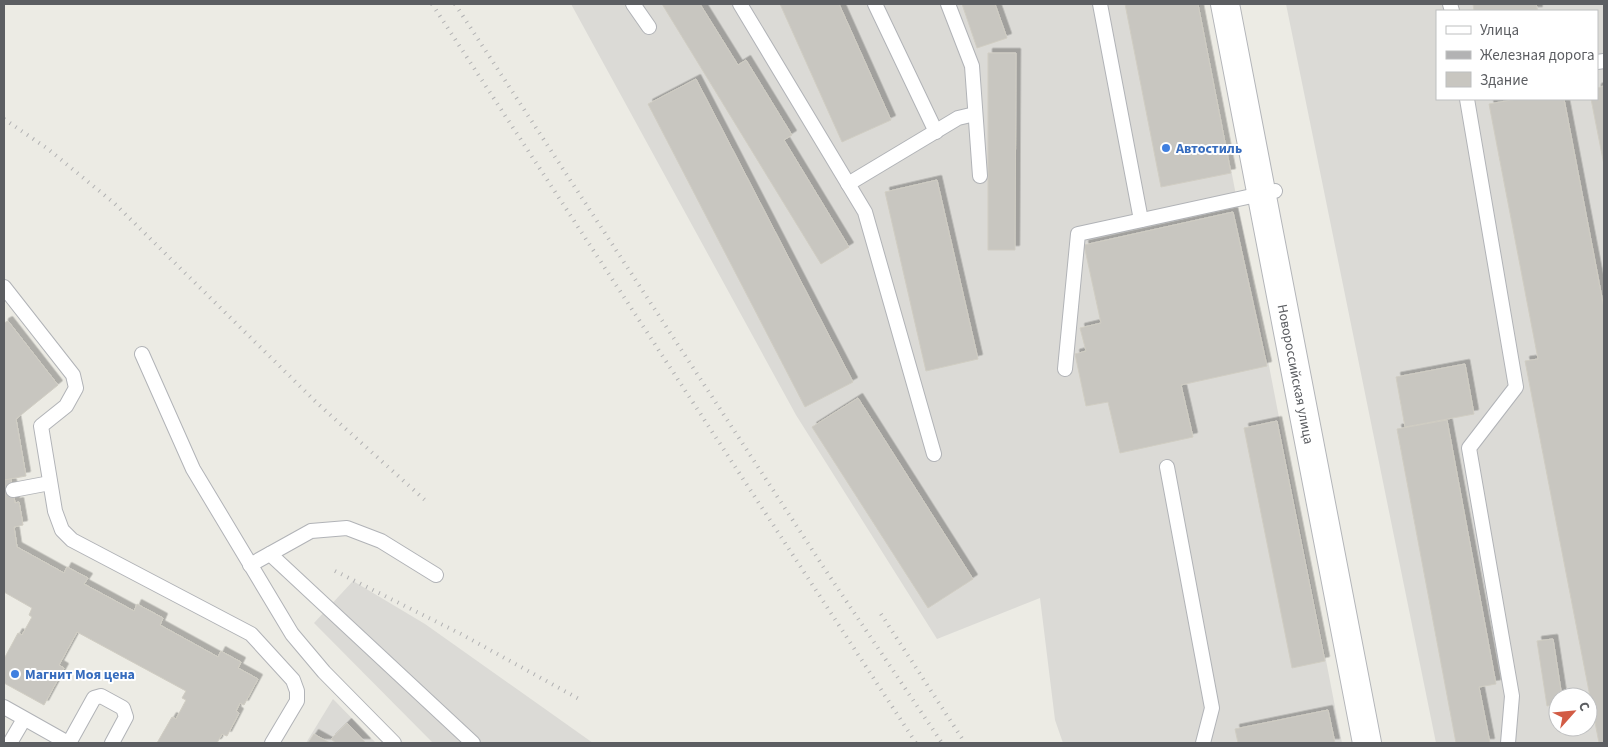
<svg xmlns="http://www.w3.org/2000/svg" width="1608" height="747" font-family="'Source Sans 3',sans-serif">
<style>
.industrial{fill:#dbdad6;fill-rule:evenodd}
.building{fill:#c8c6c0;stroke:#d0cdc3;filter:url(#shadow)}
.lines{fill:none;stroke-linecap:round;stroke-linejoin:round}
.lane-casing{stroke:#b1b3b7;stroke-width:16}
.secondary-casing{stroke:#b3b5b9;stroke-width:30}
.lane{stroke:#fff;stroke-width:14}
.secondary{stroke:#fff;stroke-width:28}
.rail{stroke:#b2b2b3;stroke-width:4;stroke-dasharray:1 6;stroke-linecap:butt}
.shop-dot{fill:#3f7fe0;stroke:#fff;stroke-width:2}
.labels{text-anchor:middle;stroke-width:4;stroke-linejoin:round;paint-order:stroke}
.shop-label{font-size:14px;font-weight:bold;fill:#366cbe;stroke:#fff;text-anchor:start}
.street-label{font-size:14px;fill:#5c5e62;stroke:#fff}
</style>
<defs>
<filter id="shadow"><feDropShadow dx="4.5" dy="-4.5" stdDeviation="0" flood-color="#0004"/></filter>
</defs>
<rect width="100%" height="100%" fill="#ecebe4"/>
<g class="industrial">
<path d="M571,4H1199L1342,743H1063L1055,720L1040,598L937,639L796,415Z"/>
<path d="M1286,4H1604V743H1436ZM1437,11H1597V99H1437ZM1558,697H1588V727H1558Z"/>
<path d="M353,581L425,624L593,743H433L314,623Z"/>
<path d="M333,699L376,743H306Z"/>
</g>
<g class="building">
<path d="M662,4H700L738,65L746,60L792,135L784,140L849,247L821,264Z"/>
<path d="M780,4H839L891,120L842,142Z"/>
<path d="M962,4H995L1007,38L977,48Z"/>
<path d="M1125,4H1198L1231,173L1161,187Z"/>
<path d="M1473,4H1536L1538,11H1474Z"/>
<path d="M988,53H1016L1015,250H988Z"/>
<path d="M696,79L853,382L805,407L648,104Z"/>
<path d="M1604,86V165L1591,99H1597V88Z"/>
<path d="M1517,99H1564L1604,308V743H1599L1525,361L1538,359L1489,104Z"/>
<path d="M937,180L978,359L926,371L885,192Z"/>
<path d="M1233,212L1267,366L1181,385L1193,437L1120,453L1108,402L1086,406L1075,354L1086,351L1080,328L1101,323L1084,245Z"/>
<path d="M8,321L58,385L16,419L26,476L4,480V323Z"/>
<path d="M1465,364L1474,414L1405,427L1396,377Z"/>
<path d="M858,398L973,579L928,608L812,427Z"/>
<path d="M1447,420L1496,684L1479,687L1490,743H1456L1397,429Z"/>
<path d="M1277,421L1325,661L1292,668L1244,428Z"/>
<path d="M11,479L15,503L19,502L23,525L14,527L17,547L64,573L67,567L88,578L84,584L134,611L137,604L163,618L160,625L218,657L221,651L226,654L241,662L238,668L258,679L244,705L240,703L236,711L239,713L227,736L222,734L217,743H157L172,717L176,719L186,700L182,698L186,691L77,632L59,665L64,668L44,705L4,683V659L18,633L22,635L32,617L29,615L32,608L4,592V480Z"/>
<path d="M1553,639L1562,697H1558V704L1547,706L1537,641Z"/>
<path d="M1328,710L1335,743H1238L1235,729Z"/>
<path d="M347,723L366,743H336L331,739Z"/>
<path d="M314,734L330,743H308Z"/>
</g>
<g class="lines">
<defs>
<g id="lane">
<path d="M633,4L649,27"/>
<path d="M740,4L865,212L934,454"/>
<path d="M875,4L936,132"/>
<path d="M948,4L972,66L980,176"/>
<path d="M1100,4L1141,220"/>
<path d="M1450,4L1452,11"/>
<path d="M1597,62L1604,61"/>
<path d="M1467,99L1516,387L1469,448L1512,696L1508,743"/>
<path d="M848,184L958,118L975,114"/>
<path d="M4,287L73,375L76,388L66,406L41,426L55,511L62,530L72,540L251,634L293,680L297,691V701L272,743"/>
<path d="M142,354L193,469L292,634L324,672L394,743"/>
<path d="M1065,369L1078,234L1275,191"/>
<path d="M1167,467L1212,708L1203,743"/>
<path d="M13,490L50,483"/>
<path d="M270,554L473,743"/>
<path d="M250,565L311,531L347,528L381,541L436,575"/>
<path d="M4,707L68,743"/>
<path d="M10,743L24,719"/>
<path d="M69,743L94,698L101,696L123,708L126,717L112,743"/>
</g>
<path id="secondary" d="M1225,4L1367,743"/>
</defs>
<use href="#lane" class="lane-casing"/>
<use href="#secondary" class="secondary-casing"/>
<use href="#lane" class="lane"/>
<use href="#secondary" class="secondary"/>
<g class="rail">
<path d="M432,4L916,743"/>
<path d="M455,4L828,574L942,743"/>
<path d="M4,119L48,149L114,203L317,403L426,501"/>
<path d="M335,571L461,634L579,699"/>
<path d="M881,614L965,743"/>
</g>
</g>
<g class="shop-dot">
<circle cx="1166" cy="148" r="5"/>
<circle cx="15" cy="674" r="5"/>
</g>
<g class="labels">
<g class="shop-label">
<text x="1176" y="153">Автостиль</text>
<text x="25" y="679">Магнит Моя цена</text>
</g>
<g class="street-label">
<text transform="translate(1296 374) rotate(79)" y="5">Новороссийская улица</text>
</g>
</g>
<rect width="1608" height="747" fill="none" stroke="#5c5e62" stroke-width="10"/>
<rect x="1436" y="10" width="162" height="90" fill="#ffffff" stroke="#bebfc0"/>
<rect x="1446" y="26" width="25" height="8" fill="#ffffff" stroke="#bebfc0"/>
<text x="1480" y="35" font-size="15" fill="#5c5e62">Улица</text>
<rect x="1446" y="51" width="25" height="8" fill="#b2b2b3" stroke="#bebfc0"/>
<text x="1480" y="60" font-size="15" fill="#5c5e62">Железная дорога</text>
<rect x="1446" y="72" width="25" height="15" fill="#c8c6c0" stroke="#bebfc0"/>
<text x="1480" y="85" font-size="15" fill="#5c5e62">Здание</text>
<g transform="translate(1573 712) rotate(63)"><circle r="24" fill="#ffffff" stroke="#bebfc0"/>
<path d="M0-4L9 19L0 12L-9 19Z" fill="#d25c45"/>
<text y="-8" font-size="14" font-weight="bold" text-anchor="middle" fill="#5c5e62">С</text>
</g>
</svg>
